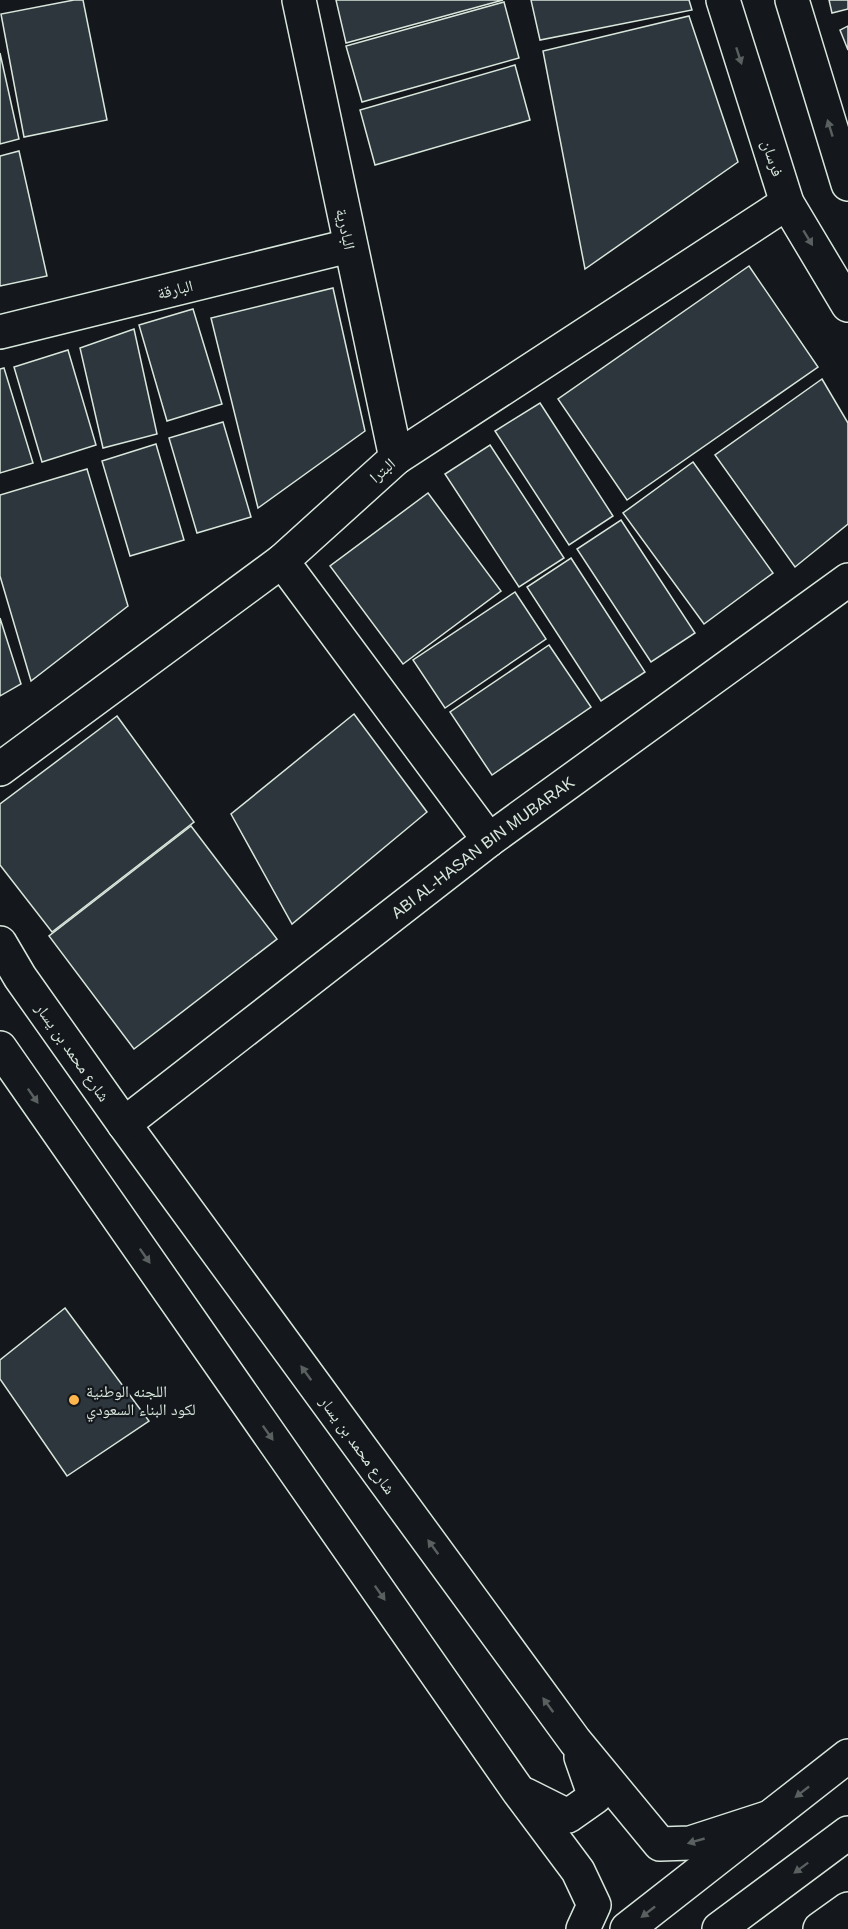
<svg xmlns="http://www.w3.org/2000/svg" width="848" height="1929" font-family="Helvetica,'Noto Naskh Arabic',sans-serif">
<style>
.building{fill:#2c363c;stroke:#d8e6dc;stroke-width:1.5}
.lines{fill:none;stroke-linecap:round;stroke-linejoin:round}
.minor-casing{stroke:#d8e6dc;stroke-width:36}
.major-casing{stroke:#d8e6dc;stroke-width:36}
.minor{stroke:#14181c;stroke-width:33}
.major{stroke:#14181c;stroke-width:33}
.oneway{fill:#59605f}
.poi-dot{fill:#ffb74d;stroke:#14181c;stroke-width:2}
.labels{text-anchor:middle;stroke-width:4.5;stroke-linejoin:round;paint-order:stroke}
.street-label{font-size:16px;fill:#d8e6dc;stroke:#14181c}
.poi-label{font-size:16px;fill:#d8e6dc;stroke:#14181c;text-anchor:start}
</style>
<rect width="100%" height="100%" fill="#14181c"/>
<g class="building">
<path d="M74,0H83L107,120L24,137L1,14Z"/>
<path d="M336,0H503L346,43Z"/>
<path d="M531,0H689L692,10L540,40Z"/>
<path d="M829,0H848V9L832,13Z"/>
<path d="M504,2L519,58L362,102L346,46Z"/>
<path d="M689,16L738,162L585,269L543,51Z"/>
<path d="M848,26V50L840,30Z"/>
<path d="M0,53L19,139L0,144Z"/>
<path d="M515,65L530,120L375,165L360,110Z"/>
<path d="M19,151L47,276L0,286V156Z"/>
<path d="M749,266L818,367L627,500L558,399Z"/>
<path d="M333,288L365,431L258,508L211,318Z"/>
<path d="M193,309L222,404L167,421L139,325Z"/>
<path d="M134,329L157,434L103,448L80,348Z"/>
<path d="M68,350L96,445L42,462L14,367Z"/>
<path d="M4,368L33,463L0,473V369Z"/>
<path d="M822,379L848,423V524L795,567L715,455Z"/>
<path d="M540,403L613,516L569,545L495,431Z"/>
<path d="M223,422L251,517L197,533L169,438Z"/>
<path d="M156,444L184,540L130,556L102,461Z"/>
<path d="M490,445L564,558L519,587L445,474Z"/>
<path d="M693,462L773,573L704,624L623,513Z"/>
<path d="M87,469L128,606L31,681L0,576V495Z"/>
<path d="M428,493L501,591L403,664L330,566Z"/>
<path d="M621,520L695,633L651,662L577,549Z"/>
<path d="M571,558L645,672L601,701L527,587Z"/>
<path d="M515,592L546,639L445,708L413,660Z"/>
<path d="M0,618L21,684L0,696Z"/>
<path d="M549,645L591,707L492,775L450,712Z"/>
<path d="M354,714L427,812L292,924L231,814Z"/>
<path d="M117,716L194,822L52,932L0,865V804Z"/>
<path d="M191,826L277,939L134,1049L49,936Z"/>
<path d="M65,1308L149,1421L67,1476L0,1379V1360Z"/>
</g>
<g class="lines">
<defs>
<g id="minor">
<path d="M299,0L396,458"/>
<path d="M723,0L787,203L848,305"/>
<path d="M792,0L848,184"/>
<path d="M0,332L349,246"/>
<path d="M282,561L489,840"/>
<path d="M0,769L282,561L396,458L787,203"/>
<path d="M0,943L20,977L124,1124L575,1741L660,1844L690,1843L767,1818"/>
<path d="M0,1048L519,1792L578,1871L594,1905L583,1929"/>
<path id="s1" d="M124,1124L489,840L848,580"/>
<path d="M526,1795L568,1816L595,1797L581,1757"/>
</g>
<g id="major">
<path d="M627,1929L848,1756"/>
<path d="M719,1929L848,1833"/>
<path d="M820,1929L848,1909"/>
</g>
</defs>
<use href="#minor" class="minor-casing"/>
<use href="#major" class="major-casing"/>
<use href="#minor" class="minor"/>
<use href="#major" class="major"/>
</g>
<defs><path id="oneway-solid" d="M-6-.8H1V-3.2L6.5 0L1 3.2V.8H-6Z" transform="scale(1.5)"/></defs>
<g class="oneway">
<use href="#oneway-solid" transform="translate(739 56) rotate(72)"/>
<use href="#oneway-solid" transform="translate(830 128) rotate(-107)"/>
<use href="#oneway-solid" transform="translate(808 238) rotate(59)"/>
<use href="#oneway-solid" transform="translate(33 1096) rotate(55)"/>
<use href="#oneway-solid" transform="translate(145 1256) rotate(55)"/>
<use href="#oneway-solid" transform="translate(306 1373) rotate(-126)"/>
<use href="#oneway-solid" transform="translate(268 1433) rotate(55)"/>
<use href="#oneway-solid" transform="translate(433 1547) rotate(-126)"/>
<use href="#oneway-solid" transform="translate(380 1593) rotate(55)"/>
<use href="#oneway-solid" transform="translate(548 1705) rotate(-126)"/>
<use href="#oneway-solid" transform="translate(802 1792) rotate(142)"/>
<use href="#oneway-solid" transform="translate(696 1841) rotate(164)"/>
<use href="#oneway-solid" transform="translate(801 1868) rotate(143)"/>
<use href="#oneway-solid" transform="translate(648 1912) rotate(142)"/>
</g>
<circle class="poi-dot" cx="74" cy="1400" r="6"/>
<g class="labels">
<g class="street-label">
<text transform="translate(773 158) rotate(72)" y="6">فرسان</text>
<text transform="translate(346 229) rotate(78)" y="6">البادرية</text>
<text transform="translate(175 289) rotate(-14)" y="6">البارقة</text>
<text transform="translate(382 470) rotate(-41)" y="6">البترا</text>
<text dy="6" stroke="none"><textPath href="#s1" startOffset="453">ABI AL-HASAN BIN MUBARAK</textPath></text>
<text transform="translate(73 1052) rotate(55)" y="6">شارع محمد بن يسار</text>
<text transform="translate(358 1445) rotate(54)" y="6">شارع محمد بن يسار</text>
</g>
<g class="poi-label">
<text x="86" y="1397">اللجنه الوطنية<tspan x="86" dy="18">لكود البناء السعودي</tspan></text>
</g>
</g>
</svg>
